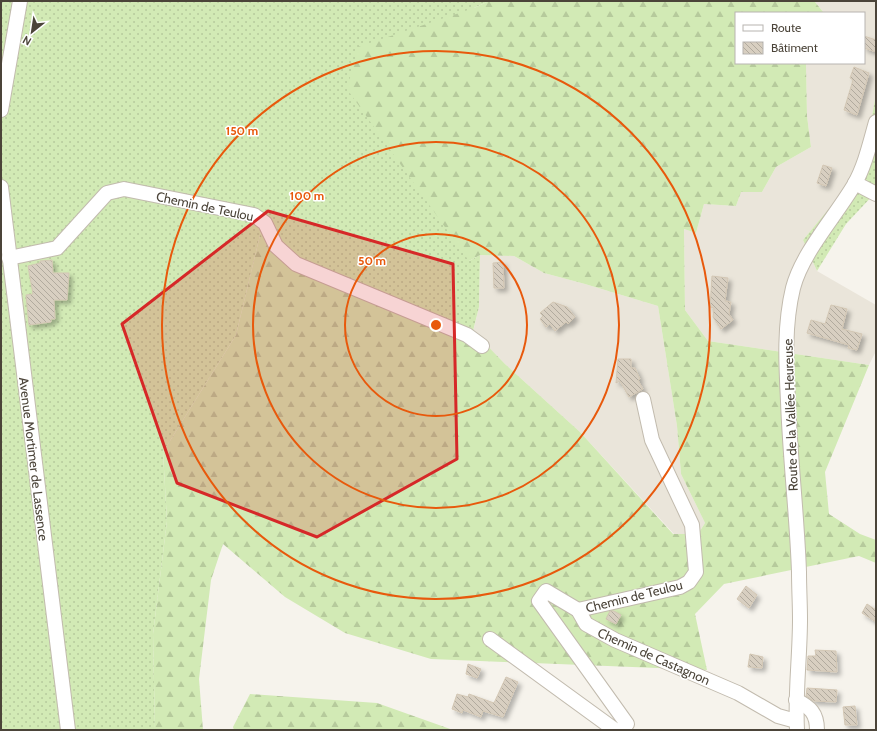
<svg xmlns="http://www.w3.org/2000/svg" width="877" height="731" font-family="Cabin,sans-serif">
<style>
.residential{fill:#eae5da}
.grass{fill:url(#grass-dots)}
.forest{fill:url(#forest-firs)}
.building{fill:url(#building-back-hatch);stroke:#d3c7b4;filter:url(#shadow)}
.lines{fill:none;stroke-linecap:round;stroke-linejoin:round}
.minor-casing{stroke:#c2bbae;stroke-width:16}
.minor{stroke:#fff;stroke-width:14}
.marked{fill:#d62828;fill-opacity:0.2;stroke:#d62828;stroke-width:3;stroke-linejoin:round}
.ring{fill:none;stroke:#e8590c;stroke-width:2}
.labels{text-anchor:middle;stroke-width:3;stroke-linejoin:round;paint-order:stroke}
.street-label{font-size:13px;fill:#4b4439;stroke:#fff}
.centre{fill:#e8590c;stroke:#fff;stroke-width:2}
.ring-label{font-size:12px;text-anchor:middle;font-weight:bold;fill:#e8590c;stroke:#fff;stroke-width:3;stroke-linejoin:round;paint-order:stroke}
</style>
<defs>
<pattern id="grass-dots" width="8" height="8" patternUnits="userSpaceOnUse"><rect width="8" height="8" fill="#d2eab5"/><path d="M2 2h.1M6 6h.1" fill="none" stroke="#b6ca9c" stroke-width="1.8" stroke-linecap="round"/></pattern>
<pattern id="forest-firs" width="22" height="20" patternUnits="userSpaceOnUse"><rect width="22" height="20" fill="#d2eab5"/><path d="M5 1l3.5 6h-7zM16 11l3.5 6h-7z" fill="#b6ca9c"/></pattern>
<pattern id="building-back-hatch" width="6" height="6" patternUnits="userSpaceOnUse"><rect width="6" height="6" fill="#d8cfc1"/><path d="M-1 5l2 2M0 0l6 6M5-1l2 2" fill="none" stroke="#b1aa9e"/></pattern>
<filter id="shadow"><feDropShadow dx="3.5" dy="3.5" stdDeviation="2" flood-color="#0004"/></filter>
</defs>
<rect width="100%" height="100%" fill="#f6f3ec"/>
<g class="residential">
<path d="M816,1H876V94L872,116L859,161L846,188L803,240L817,271L876,305V351L869,365L708,341L685,310L684,229L696,233L704,204L736,206L741,192H762L776,167L811,147L807,116L806,63H864V13H824L815,2Z"/>
<path d="M480,255L514,256L544,273L585,284L658,306L677,426L681,474L705,523L698,534H674L580,432L505,364L473,332L479,307Z"/>
</g>
<g class="grass">
<path d="M1,1H489L474,8L469,261L480,255L479,307L473,331L304,265L261,231L236,335L163,452L167,521L153,634L155,730H1Z"/>
<path d="M876,94V192L846,224L817,271L803,240L846,188L859,161L872,116Z"/>
</g>
<g class="forest">
<path d="M489,1H816L815,2L824,13H736V63H806L807,116L811,147L776,167L762,192H741L736,206L704,204L696,233L684,229L685,310L708,341L869,365L825,472L829,514L860,534L876,540V563L859,556L724,584L695,614L707,670L431,659L345,633L285,597L223,544L211,580L199,679L203,730H155L153,634L167,521L163,452L236,335L261,231L304,265L473,331L505,364L580,432L673,534H698L705,523L681,474L677,426L658,306L585,284L544,273L514,256L480,255L469,261L347,89L358,47L474,8Z"/>
<path d="M250,694L377,703L453,730H234L233,727Z"/>
</g>
<g class="building">
<path d="M864,36L876,40V52L864,48Z"/>
<path d="M854,67L869,73L857,115L844,110L853,80L850,78Z"/>
<path d="M823,165L832,168L826,186L817,183Z"/>
<path d="M52,260L53,273H69L67,300H54L55,319H51V322L29,325L26,295L33,294L28,266L40,263V261Z"/>
<path d="M503,262L504,288H494L493,263Z"/>
<path d="M712,276L728,278L725,301L731,302L729,314L733,320L721,329L713,317L714,308L710,307Z"/>
<path d="M553,302L567,307L575,317L568,324L566,322L555,331L550,324L546,327L540,319L543,316L540,313Z"/>
<path d="M831,305L847,309L842,329L862,334L857,350L848,348L849,345L807,333L811,320L825,324Z"/>
<path d="M618,359H631V368H635L640,379L638,380L643,389L629,397L620,381L616,383Z"/>
<path d="M746,586L757,595L749,608L737,599Z"/>
<path d="M867,604L876,610V622L862,613Z"/>
<path d="M610,611H614L621,615L616,624L606,619Z"/>
<path d="M815,650L836,651L837,672L807,670L808,656H816Z"/>
<path d="M750,654L763,657L762,668L748,667Z"/>
<path d="M468,664L481,669L477,678L466,674Z"/>
<path d="M506,677L518,682L503,717L483,711L481,717L463,710L462,713L452,709L457,694L468,697L469,694L494,703Z"/>
<path d="M807,688L837,690L836,702L814,701L806,696Z"/>
<path d="M855,706L857,725H845L843,707Z"/>
</g>
<g class="lines">
<defs>
<g id="minor">
<path d="M1,110L20,1"/>
<path d="M855,183L876,194"/>
<path d="M1,187L68,730"/>
<path d="M9,258L57,248L107,193L124,189L254,215L265,223L276,246L296,264L467,335L482,346"/>
<path d="M578,610L680,587L689,582L696,572L692,525L652,440L643,399"/>
<path d="M490,639L615,730"/>
<path d="M796,700C810,707 817,713 817,730"/>
<path d="M621,730L627,724L539,601L546,591L578,610L586,624L615,640L738,693L778,716L796,721"/>
<path d="M797,730C795,693 800,656 800,619C800,604 799,588 799,572C797,515 790,458 788,401C786,363 784,325 793,288C802,253 835,217 854,185C865,166 870,143 876,122"/>
</g>
</defs>
<use href="#minor" class="minor-casing"/>
<use href="#minor" class="minor"/>
</g>
<path class="marked" d="M268,211L453,264L457,459L317,537L177,483L122,324Z"/>
<g class="ring">
<circle cx="436" cy="325" r="91"/>
<circle cx="436" cy="325" r="183"/>
<circle cx="436" cy="325" r="274"/>
</g>
<g class="labels">
<g class="street-label">
<text transform="translate(205 206) rotate(12)" y="5">Chemin de Teulou</text>
<text transform="translate(790 415) rotate(-92)" y="5">Route de la Vallée Heureuse</text>
<text transform="translate(34 459) rotate(83)" y="5">Avenue Mortimer de Lassence</text>
<text transform="translate(634 596) rotate(-14)" y="5">Chemin de Teulou</text>
<text transform="translate(654 656) rotate(24)" y="5">Chemin de Castagnon</text>
</g>
</g>
<circle cx="436" cy="325" r="6" class="centre"/>
<g class="ring-label">
<text x="242" y="135">150 m</text>
<text x="307" y="200">100 m</text>
<text x="372" y="265">50 m</text>
</g>
<rect width="877" height="731" fill="none" stroke="#4b4439" stroke-width="4"/>
<rect x="735" y="12" width="130" height="52" fill="#ffffff" stroke="#b7b4b0"/>
<rect x="743" y="25" width="20" height="6" fill="#ffffff" stroke="#b7b4b0"/>
<text x="771" y="32" font-size="12" fill="#4b4439">Route</text>
<rect x="743" y="42" width="20" height="12" fill="url(#building-back-hatch)" stroke="#b7b4b0"/>
<text x="771" y="52" font-size="12" fill="#4b4439">Bâtiment</text>
<g transform="translate(32 32) rotate(210)" stroke="#ffffff" stroke-width="3" paint-order="stroke">
<path d="M0-3L7 15L0 10L-7 15Z" fill="#4b4439"/>
<text y="-6" font-size="11" font-weight="bold" text-anchor="middle" fill="#4b4439">N</text>
</g>
</svg>
